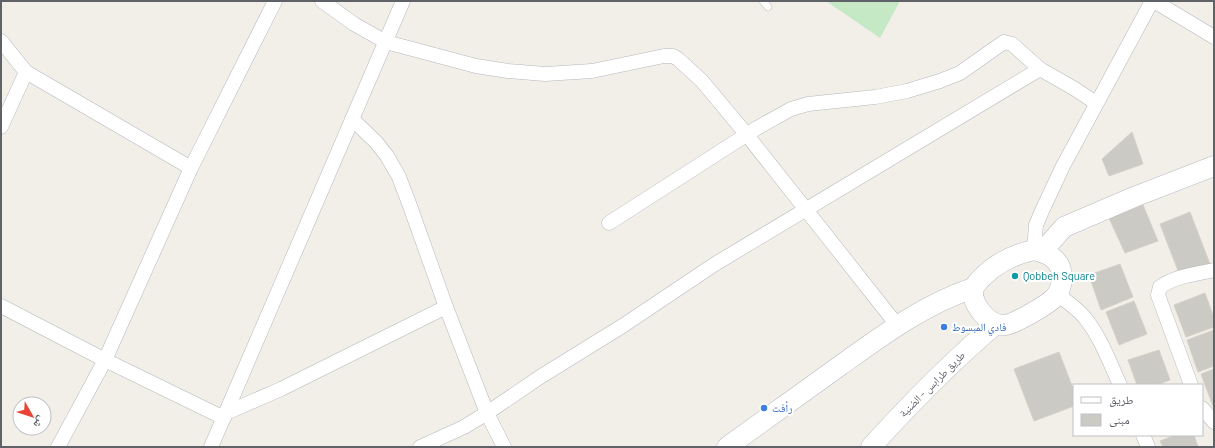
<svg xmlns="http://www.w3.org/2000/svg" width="1215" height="448" font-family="Barlow,'Noto Naskh Arabic',sans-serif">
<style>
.green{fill:#c5e8c5}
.building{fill:#cccac5;stroke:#d6d1c6}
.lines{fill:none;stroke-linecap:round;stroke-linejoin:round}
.lane-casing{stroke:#b5b8bc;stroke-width:8}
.street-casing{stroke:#b5b8bc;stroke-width:15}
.secondary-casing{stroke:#b6babf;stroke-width:21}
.lane{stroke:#fff;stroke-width:7}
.street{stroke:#fff;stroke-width:14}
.secondary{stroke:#fff;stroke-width:20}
.culture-dot{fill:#0f9aa8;stroke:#fff;stroke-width:1.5}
.shop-dot{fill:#3f7fe0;stroke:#fff;stroke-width:1.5}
.labels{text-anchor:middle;stroke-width:4;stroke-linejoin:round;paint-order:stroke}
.culture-label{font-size:11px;fill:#0d838f;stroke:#fff;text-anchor:start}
.shop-label{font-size:11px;fill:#366cbe;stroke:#fff;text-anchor:start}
.street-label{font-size:11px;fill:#5f6368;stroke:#fff}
</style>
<rect width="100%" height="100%" fill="#f1efe8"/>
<path class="green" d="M826,1H900L880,38Z"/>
<g class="building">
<path d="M1132,132L1143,164L1109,176L1102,159Z"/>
<path d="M1143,205L1158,241L1125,253L1109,218Z"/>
<path d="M1190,212L1210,264L1180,276L1160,224Z"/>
<path d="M1120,264L1133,297L1101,310L1089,275Z"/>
<path d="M1205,293L1214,318V327L1186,337L1174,305Z"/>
<path d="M1134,301L1147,334L1119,345L1106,312Z"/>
<path d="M1214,330V366L1198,372L1187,340Z"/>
<path d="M1159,350L1170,380L1156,385H1137L1128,360Z"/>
<path d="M1059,352L1074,391V406L1034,421L1014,369Z"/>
<path d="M1214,369V409L1201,374Z"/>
<path d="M1175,435H1194L1198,447H1163L1160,441Z"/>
</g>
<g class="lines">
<defs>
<path id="lane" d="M763,1L768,7"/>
<g id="street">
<path d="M322,1L354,24L386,42L476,66L508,71L545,74L592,71L664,56H673L678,59L702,81L747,135L897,325"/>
<path d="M1154,1L1214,37"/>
<path d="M1,41L26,72L191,168"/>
<path d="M352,119L376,142L387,156L399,177L410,206L446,307L487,413L504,447"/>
<path d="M1,127L26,72"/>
<path d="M609,223L757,128L791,109L808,104L875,97L907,91L940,81L960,73L1004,42L1012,44L1040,69"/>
<path d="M1034,250L1036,225L1041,213L1063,166L1152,1"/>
<path d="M1057,294C1066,301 1078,309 1085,318C1101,338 1110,363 1120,385"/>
<path d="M1,306L105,360L224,418"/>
<path d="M1191,385L1158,295L1160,287C1175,276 1196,274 1214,270"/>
<path d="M1202,408L1214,422"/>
<path d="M226,413L281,389L446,307"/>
<path d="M1143,435L1148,447"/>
<path d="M58,447L105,360L191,168L275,1"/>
<path d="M211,447L403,1"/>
<path d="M420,447L464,427L487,413L540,377L624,325L715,264L1040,69L1075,89L1096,103"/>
</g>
<g id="secondary">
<path d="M1034,250C1041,252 1049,254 1054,259C1065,268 1064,288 1054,298C1047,305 1016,323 1006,325C995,326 988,320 982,313C976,305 972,299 973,288C988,268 1010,255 1034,250Z"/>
<path d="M1042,252L1064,227L1134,197L1214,166"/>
<path d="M727,447C765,420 803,392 841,365C883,335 923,305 973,288"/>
<path d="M871,447C910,404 951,362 996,324"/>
</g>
</defs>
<use href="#lane" class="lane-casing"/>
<use href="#street" class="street-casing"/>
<use href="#secondary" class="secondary-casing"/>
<use href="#lane" class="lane"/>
<use href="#street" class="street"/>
<use href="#secondary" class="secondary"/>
</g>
<circle class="culture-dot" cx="1015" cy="276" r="4"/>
<g class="shop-dot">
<circle cx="944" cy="327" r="4"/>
<circle cx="764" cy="408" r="4"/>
</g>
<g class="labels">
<g class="culture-label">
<text x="1023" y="280">Qobbeh Square</text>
</g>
<g class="shop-label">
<text x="952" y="331">فادي المبسوط</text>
<text x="772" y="412">رأفت</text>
</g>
<g class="street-label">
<text transform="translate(932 384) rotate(-45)" y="4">طريق طرابس - الضنية</text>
</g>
</g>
<rect width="1215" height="448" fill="none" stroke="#5f6368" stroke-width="4"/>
<rect x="1073" y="384" width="130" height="52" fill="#ffffff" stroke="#bfc1c3"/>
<rect x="1081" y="397" width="20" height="6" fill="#ffffff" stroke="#bfc1c3"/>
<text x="1109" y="404" font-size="12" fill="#5f6368">طريق</text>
<rect x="1081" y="414" width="20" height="12" fill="#cccac5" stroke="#bfc1c3"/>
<text x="1109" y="424" font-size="12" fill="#5f6368">مبنى</text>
<g transform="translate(32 416) rotate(129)"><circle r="19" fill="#ffffff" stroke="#bfc1c3"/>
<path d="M0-3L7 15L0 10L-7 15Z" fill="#ea4335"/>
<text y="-6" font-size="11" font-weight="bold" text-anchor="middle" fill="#5f6368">ش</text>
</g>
</svg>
